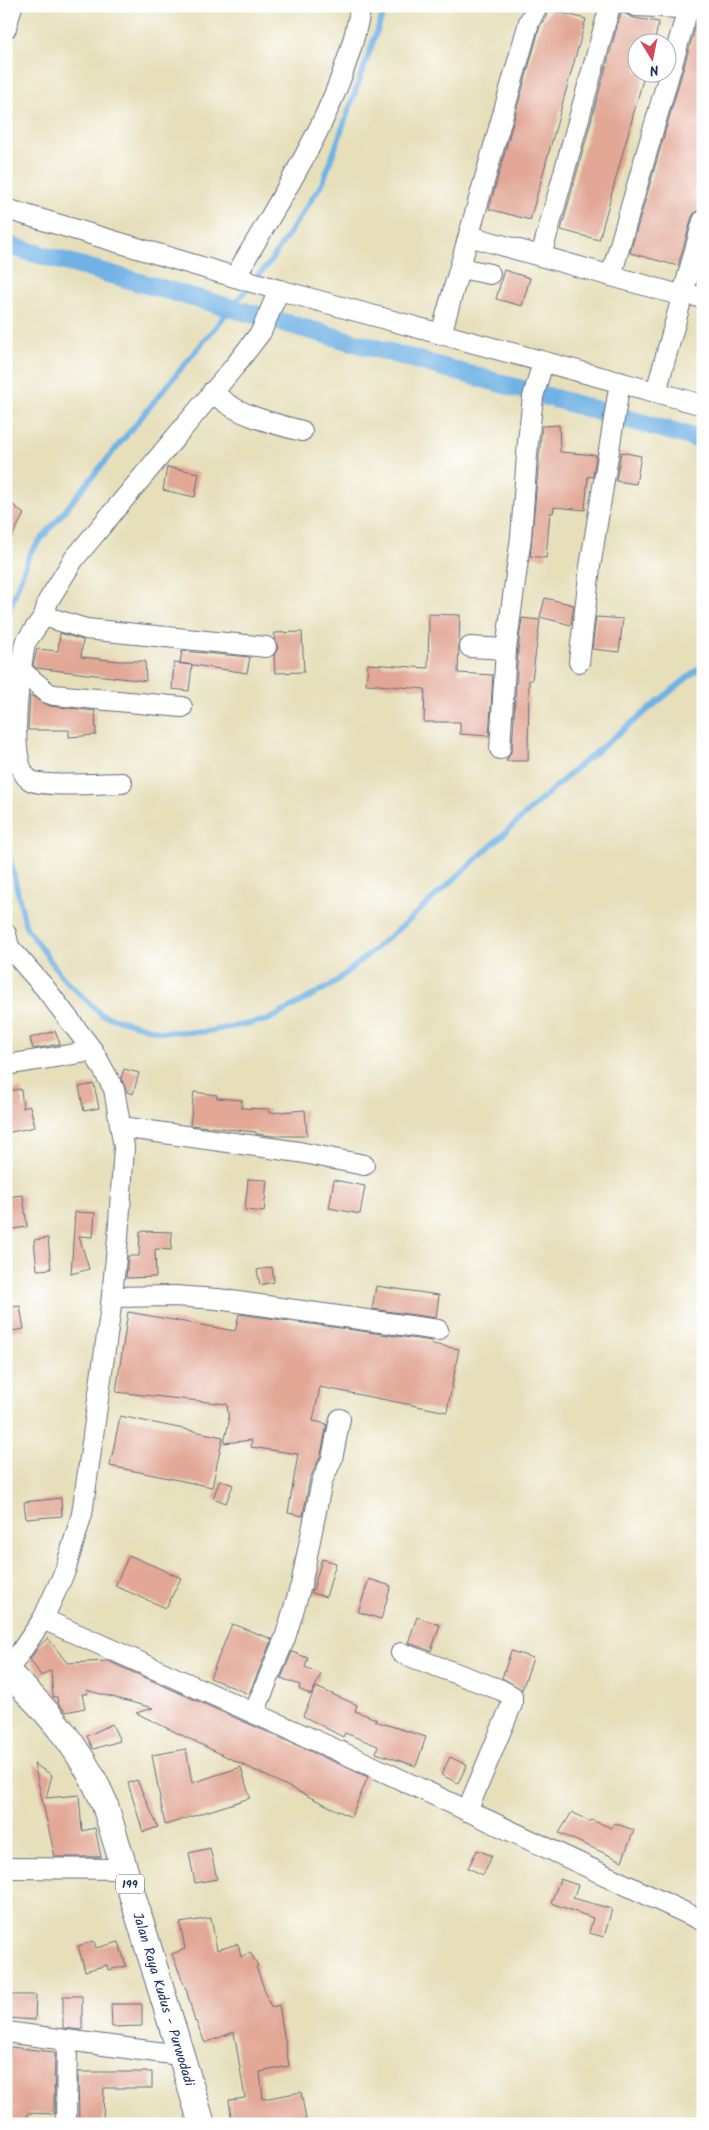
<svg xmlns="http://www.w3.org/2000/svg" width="709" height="2130" font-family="Kalam,sans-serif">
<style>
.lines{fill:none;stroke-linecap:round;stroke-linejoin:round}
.stream{stroke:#71b2e5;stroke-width:5.5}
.canal{stroke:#71b2e5;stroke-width:19}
.building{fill:#e2a795}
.minor-casing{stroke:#626d7e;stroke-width:22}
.major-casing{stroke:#626d7e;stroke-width:28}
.minor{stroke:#fff;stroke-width:20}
.major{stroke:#fff;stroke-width:26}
.labels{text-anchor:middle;stroke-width:4;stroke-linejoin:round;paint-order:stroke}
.shield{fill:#fff;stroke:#5f6d8e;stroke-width:1}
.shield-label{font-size:12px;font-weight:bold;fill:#1b2f5e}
.street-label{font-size:14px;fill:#1b2f5e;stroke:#fff}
</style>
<rect width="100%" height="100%" fill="#fff"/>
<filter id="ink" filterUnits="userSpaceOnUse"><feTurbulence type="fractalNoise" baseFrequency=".02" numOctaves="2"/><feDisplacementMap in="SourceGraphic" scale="10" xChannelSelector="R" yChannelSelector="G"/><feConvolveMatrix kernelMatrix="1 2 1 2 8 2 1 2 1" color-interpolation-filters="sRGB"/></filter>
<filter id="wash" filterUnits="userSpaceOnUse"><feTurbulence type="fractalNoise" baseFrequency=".0096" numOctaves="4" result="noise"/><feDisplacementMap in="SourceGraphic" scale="20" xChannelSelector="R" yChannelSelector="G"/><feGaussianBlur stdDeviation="1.12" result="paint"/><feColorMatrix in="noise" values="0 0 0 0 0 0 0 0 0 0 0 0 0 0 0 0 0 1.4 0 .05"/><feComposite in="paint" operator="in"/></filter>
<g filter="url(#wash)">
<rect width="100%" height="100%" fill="#e6dfba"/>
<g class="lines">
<g class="stream">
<path d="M255,279L270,262L323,182L386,6"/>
<path d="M6,619L30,553L249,286"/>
<path d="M6,842L26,927L63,978L102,1015L161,1032H204L268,1020L333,984L408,921L575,769L703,665"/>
</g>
<path class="canal" d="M6,245L703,440"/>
</g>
<g id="blocks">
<g class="building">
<path d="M550,10L586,19L530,220L489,209L540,26Z"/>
<path d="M621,12L634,18L659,22L654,42H636V72H645L599,240L561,230Z"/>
<path d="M697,21H703V164L697,185H703V209L695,212L692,217L678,266L630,253Z"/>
<path d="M504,270L530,278L522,306L496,299Z"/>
<path d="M559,425L560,452L596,455L593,477L588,476L585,510L554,507L553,513H550L546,558L530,556L542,426Z"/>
<path d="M621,452L641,456L636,484L616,481Z"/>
<path d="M167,467L199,473L195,497L163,490Z"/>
<path d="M6,499L24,514L6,548Z"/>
<path d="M545,598L574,605L571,625L540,617Z"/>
<path d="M429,614L460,615L458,673L493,675L489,736L460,734V722H424L425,689L366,684L368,664L428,668Z"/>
<path d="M596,617L623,619L619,652L592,649Z"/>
<path d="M522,618L540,620L532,680H529L528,761H506L512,750L518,650Z"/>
<path d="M302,632L304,672L275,673L274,655L278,648L274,633Z"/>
<path d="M60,633L83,640L81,657L119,661H145L146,681L36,668L33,665L37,649L58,651Z"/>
<path d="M182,651L250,657L247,673L180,663Z"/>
<path d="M174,663L192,665L189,691L172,689Z"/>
<path d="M30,695L50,706L95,711L96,735L69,737V730H28Z"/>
<path d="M55,1031L60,1044L33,1049L30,1038Z"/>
<path d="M124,1069L139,1073L133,1094L127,1092L121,1078Z"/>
<path d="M94,1084L99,1108L84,1111L79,1087Z"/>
<path d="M21,1089L23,1108L30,1106L35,1127L6,1133V1091Z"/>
<path d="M194,1092L217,1095V1098L242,1100L241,1108L269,1109V1113L305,1110L307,1136H273L256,1134V1132L190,1125Z"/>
<path d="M248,1179L267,1180L264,1212L245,1210Z"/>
<path d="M334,1180L365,1186L360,1214L329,1208Z"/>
<path d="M23,1195L27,1227L6,1230V1197Z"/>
<path d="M75,1212L95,1213L93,1237L79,1236L89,1269L71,1274Z"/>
<path d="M140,1231L172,1232L171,1250L155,1249L156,1277L126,1278L128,1256H139Z"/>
<path d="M48,1238L51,1269L37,1270L34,1240Z"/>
<path d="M272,1267L274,1282L260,1285L257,1270Z"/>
<path d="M376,1286L439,1295L436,1318L372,1309Z"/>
<path d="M20,1306L24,1329L6,1332V1308Z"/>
<path d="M128,1312L235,1331L239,1314L432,1341V1344L459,1349L447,1412L320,1387L313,1421L327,1424L321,1455L310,1478L303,1516L288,1513L298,1454L251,1447L252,1440L224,1443L229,1422L227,1404L116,1392Z"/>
<path d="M120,1416L223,1437L212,1487L110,1466Z"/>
<path d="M220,1480L233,1485L226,1503L213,1498Z"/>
<path d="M61,1498L62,1516L26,1519L24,1502Z"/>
<path d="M129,1555L181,1578L166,1608L115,1586Z"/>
<path d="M322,1559L336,1563L326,1597L312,1593Z"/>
<path d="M369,1579L391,1586L381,1619L358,1612Z"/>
<path d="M417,1617L440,1625L431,1651L408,1643Z"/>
<path d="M232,1624L272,1639L249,1694L210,1678Z"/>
<path d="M48,1638L67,1663L108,1661L368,1777L351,1817L136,1713L153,1708L86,1690L88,1694H82L85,1708L66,1712L58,1703L57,1697H53L51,1670L41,1676L30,1659L39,1646Z"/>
<path d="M511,1651L533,1658L522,1690L502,1678Z"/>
<path d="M292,1652L308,1658L305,1667L321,1674L311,1695L299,1689L300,1685L281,1678Z"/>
<path d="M316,1687L357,1705L355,1711L376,1719L375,1721L426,1737L416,1766L376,1753L378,1746L345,1733L343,1737L303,1716Z"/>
<path d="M112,1724L120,1741L93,1749L87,1736Z"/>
<path d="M186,1749L192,1783L241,1767L250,1798L165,1825L152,1755Z"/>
<path d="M450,1757L467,1765L458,1783L441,1775Z"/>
<path d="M34,1764L52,1775L46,1798L79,1795L82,1831L95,1828L101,1857H55Z"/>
<path d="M137,1780L158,1827L143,1832L128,1783Z"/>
<path d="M572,1812L590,1822L591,1820L612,1828L614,1823L634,1830L622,1861L559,1833Z"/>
<path d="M210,1848L217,1879L195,1883L189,1853Z"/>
<path d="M477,1850L492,1856L483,1875L468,1868Z"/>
<path d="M560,1879L578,1885L573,1898L612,1909L604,1937L589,1933L593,1918L551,1903Z"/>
<path d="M211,1918L217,1950L238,1944L241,1957L250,1952L258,1966L256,1967L271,2007L279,2005L289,2066L260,2072L263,2099L301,2092L306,2119L279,2124H232L229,2100L245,2098L234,2032L205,2043L196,2021L195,2022L187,1992L172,1954L185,1949L180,1923Z"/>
<path d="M94,1941L96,1948L119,1942L126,1966L108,1970L107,1965L85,1971L78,1946Z"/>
<path d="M6,1995H36L35,2020L6,2018Z"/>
<path d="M63,1996H82V2030L63,2028Z"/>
<path d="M111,2004H142V2026L112,2027Z"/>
<path d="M10,2047L55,2052L54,2114L28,2113L27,2124H6V2080Z"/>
<path d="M78,2072H152V2088H104L103,2124H79Z"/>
</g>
</g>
</g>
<g filter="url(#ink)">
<use href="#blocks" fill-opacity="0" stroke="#626d7e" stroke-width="1"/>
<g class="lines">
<defs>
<g id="minor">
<path d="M635,6L703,9"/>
<path d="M6,28L12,6"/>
<path d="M6,209L279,290L703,405"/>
<path d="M469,236L683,296"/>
<path d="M541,256L610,6"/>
<path d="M460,268L490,274"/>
<path d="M611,276L688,9"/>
<path d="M235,277C285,190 343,106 361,6"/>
<path d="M684,293L703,298"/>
<path d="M441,334L529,22L536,8L539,6"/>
<path d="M213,391C231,414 275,424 302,431"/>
<path d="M656,392L703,221"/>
<path d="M44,616L86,629L266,647"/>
<path d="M470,647L506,649"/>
<path d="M579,662L590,567L620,382"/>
<path d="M21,667C18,690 8,767 30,780C43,788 104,783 122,783"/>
<path d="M182,707L54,695L48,693L25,674L21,667L25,643L44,616L48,601L74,559L234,367L261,332L279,290"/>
<path d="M500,749L506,649L521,537L528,441L533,397L543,362"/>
<path d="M6,934L9,947L45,988L93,1051L114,1089L124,1147L118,1238L110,1314L82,1514L65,1571L43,1619L359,1760L703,1921"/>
<path d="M6,1065L93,1051"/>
<path d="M121,1127L299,1152L364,1165"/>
<path d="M112,1297L174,1296L217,1299L438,1330"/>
<path d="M401,1653L501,1690L512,1696V1704L467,1811"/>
<path d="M7,1672L43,1619"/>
<path d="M254,1713L285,1638L301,1585L322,1481L332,1459L340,1419"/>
<path d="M6,1868L126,1869"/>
<path d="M6,2032L179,2055"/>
<path d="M66,2124L67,2041"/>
</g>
<path id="major" d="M6,1671C48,1711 81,1748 104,1802L202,2124"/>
</defs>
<use href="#minor" class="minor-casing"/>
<use href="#major" class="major-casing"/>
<use href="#minor" class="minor"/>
<use href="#major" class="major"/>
</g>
</g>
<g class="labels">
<rect class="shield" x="116" y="1874.5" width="28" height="19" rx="4"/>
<g class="shield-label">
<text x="130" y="1888">199</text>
</g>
<g class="street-label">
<text transform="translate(164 1999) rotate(73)" y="5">Jalan Raya Kudus - Purwodadi</text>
</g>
</g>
<rect width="709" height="2130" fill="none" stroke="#fff" stroke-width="25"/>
<g transform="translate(652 58) rotate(170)"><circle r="24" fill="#ffffff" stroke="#a4acbf"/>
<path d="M0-4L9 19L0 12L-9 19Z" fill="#d1495b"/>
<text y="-8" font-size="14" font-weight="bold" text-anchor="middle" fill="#1b2f5e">N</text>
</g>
</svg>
